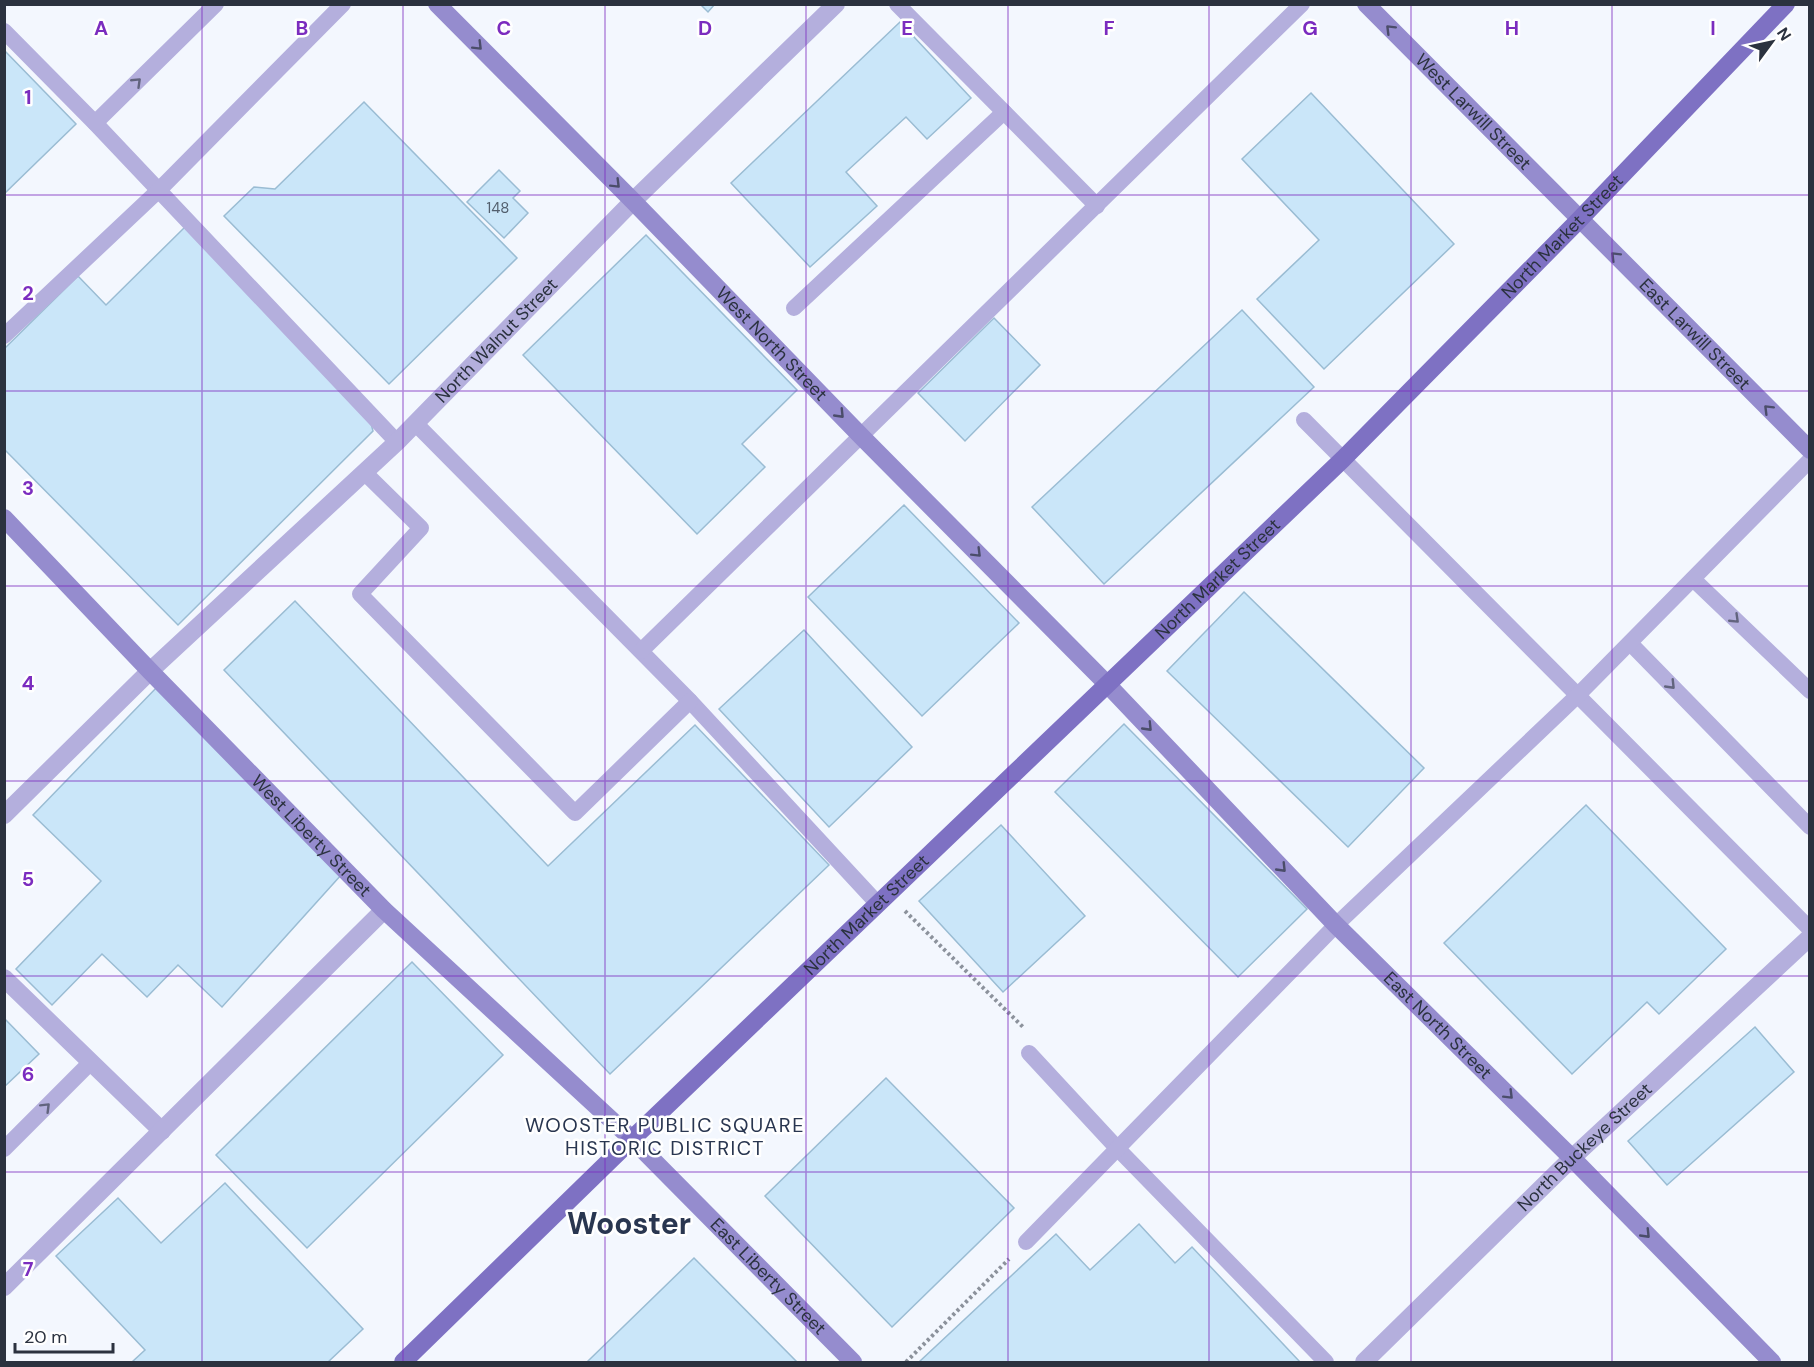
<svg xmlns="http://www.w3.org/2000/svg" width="1814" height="1367" font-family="'DM Sans',sans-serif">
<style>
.building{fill:#cae6f9;stroke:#9abcd3;stroke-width:1.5}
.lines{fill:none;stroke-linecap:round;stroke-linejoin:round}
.path{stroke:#8c929c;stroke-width:4;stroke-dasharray:3 3;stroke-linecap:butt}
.lane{stroke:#b4afdd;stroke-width:16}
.street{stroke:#b4afdd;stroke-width:18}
.secondary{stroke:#958cce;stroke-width:18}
.primary{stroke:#7e71c3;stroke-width:18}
.oneway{stroke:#4b4d6a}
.oneway2{stroke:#62647e}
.grid{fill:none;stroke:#7b2cbf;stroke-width:1.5;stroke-opacity:0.55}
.labels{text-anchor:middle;stroke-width:5;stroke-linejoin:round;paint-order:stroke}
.number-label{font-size:15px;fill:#535f6e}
.street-label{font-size:18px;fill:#2b323f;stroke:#fff}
.neighbourhood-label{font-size:20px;letter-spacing:1.5px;fill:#293650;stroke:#fff}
.town-label{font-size:30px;font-weight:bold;fill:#293650;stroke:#fff}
.grid-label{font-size:20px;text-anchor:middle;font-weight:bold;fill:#7b2cbf;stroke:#fff;stroke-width:5;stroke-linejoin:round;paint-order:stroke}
</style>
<rect width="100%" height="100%" fill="#f3f7fe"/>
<g class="building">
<path d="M700,4H715L708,12Z"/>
<path d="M900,22L971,98L927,139L906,117L846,172L877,206L810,267L731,183Z"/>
<path d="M4,50L76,124L4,194Z"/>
<path d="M1311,93L1454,244L1324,369L1257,299L1319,240L1242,159Z"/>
<path d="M364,102L517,258L389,384L224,216L254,187L275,189Z"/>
<path d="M499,170L520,191L513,198L528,213L504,238L467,202Z"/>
<path d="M185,227L368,412L373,431L178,625L4,449V349L78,276L106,305Z"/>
<path d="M646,235L797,390L742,444L765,467L697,534L523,355Z"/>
<path d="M1242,310L1314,387L1104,584L1032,507Z"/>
<path d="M994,318L1040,365L965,441L918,393Z"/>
<path d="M904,505L1019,623L922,716L808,597Z"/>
<path d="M1244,592L1424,768L1348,847L1167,671Z"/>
<path d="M295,601L548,866L695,725L829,865L610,1074L224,670Z"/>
<path d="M804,630L912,747L829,827L719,709Z"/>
<path d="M158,686L342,874L222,1007L178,965L147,997L102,954L52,1005L16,969L101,881L33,815Z"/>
<path d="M1124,724L1307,909L1238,977L1055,792Z"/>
<path d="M1586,805L1726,949L1659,1014L1647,1002L1572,1074L1444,943Z"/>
<path d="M1001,825L1085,916L1003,992L919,901Z"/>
<path d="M412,962L503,1055L307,1248L216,1155Z"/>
<path d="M4,1018L39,1054L4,1087Z"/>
<path d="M1755,1027L1794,1072L1667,1185L1628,1141Z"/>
<path d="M886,1078L1014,1208L892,1327L765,1196Z"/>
<path d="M225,1183L363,1329L328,1362H132L145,1350L56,1256L118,1198L161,1243Z"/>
<path d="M1139,1224L1175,1263L1192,1247L1300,1362H919L1056,1234L1090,1270Z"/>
<path d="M694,1258L797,1362H587Z"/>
</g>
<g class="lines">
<g class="path">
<path d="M905,911L1024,1028"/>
<path d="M906,1362L1009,1259"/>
</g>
<g class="lane">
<path d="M897,4L1097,206"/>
<path d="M4,31L95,123L397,442"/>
<path d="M95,123L216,4"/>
<path d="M794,308L1004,112"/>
<path d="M4,336L159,190L343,4"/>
<path d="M1304,420L1810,929"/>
<path d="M415,423L690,701L878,904"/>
<path d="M364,472L421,528L360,594L575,813L690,701"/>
<path d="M1693,579L1810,691"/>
<path d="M1630,643L1810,827"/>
<path d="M641,651L1302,4"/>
<path d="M1029,1053L1117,1148L1326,1362"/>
<path d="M4,1149L91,1062"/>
<path d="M1026,1242L1336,925L1577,696L1810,460"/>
</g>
<g class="street">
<path id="s1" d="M4,815L150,671L397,442L633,201L836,4"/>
<path d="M4,978L162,1131"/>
<path d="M4,1287L384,910"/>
<path id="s2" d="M1364,1362L1572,1158L1810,937"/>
</g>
<g class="secondary">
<path id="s3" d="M437,4L633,201L861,436L1107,684L1336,925L1572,1158L1772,1362"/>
<path id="s4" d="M1366,4L1810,450"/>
<path id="s5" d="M4,518L150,671L384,910L632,1139L853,1362"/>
</g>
<path class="primary" id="s6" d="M403,1362L632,1139L1343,459L1579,220L1786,4"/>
</g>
<defs><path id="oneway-chevron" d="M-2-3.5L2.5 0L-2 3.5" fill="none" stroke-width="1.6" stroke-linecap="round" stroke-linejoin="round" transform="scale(1.5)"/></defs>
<g class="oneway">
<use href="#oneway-chevron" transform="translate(1390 29) rotate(-135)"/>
<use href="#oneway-chevron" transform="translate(478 46) rotate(45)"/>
<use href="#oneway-chevron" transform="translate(616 184) rotate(45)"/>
<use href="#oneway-chevron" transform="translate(1615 256) rotate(-135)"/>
<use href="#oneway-chevron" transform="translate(1768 409) rotate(-135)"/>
<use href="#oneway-chevron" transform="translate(840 414) rotate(46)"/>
<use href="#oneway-chevron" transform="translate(977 553) rotate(45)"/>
<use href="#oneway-chevron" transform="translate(1148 727) rotate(46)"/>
<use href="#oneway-chevron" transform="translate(1282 868) rotate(46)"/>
<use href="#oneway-chevron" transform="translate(1509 1095) rotate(45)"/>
<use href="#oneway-chevron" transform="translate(1646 1234) rotate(46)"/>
</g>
<g class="oneway2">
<use href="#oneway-chevron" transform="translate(137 82) rotate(-44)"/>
<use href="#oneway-chevron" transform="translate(1735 619) rotate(44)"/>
<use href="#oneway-chevron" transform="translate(1671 685) rotate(46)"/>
<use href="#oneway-chevron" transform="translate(46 1107) rotate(-45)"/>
</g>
<path class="grid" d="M202,4V1362M403,4V1362M605,4V1362M806,4V1362M1008,4V1362M1209,4V1362M1411,4V1362M1612,4V1362M4,195H1810M4,391H1810M4,586H1810M4,781H1810M4,976H1810M4,1172H1810"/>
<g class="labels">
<g class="number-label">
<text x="498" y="213">148</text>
</g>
<g class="street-label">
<text dy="6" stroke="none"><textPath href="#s4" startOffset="152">West Larwill Street</textPath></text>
<text dy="6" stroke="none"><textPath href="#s6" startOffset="1616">North Market Street</textPath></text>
<text dy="6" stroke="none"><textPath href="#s4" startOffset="466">East Larwill Street</textPath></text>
<text dy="6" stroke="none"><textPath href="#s1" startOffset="684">North Walnut Street</textPath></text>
<text dy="6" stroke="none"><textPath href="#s3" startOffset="477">West North Street</textPath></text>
<text dy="6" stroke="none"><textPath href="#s6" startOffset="1130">North Market Street</textPath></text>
<text dy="6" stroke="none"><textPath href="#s5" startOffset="442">West Liberty Street</textPath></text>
<text dy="6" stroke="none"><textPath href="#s6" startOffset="644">North Market Street</textPath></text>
<text dy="6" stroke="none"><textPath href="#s3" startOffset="1430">East North Street</textPath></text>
<text dy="6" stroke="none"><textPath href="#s2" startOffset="308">North Buckeye Street</textPath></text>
<text dy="6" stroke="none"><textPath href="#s5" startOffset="1077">East Liberty Street</textPath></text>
</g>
<g class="neighbourhood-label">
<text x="665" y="1132">WOOSTER PUBLIC SQUARE<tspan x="665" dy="23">HISTORIC DISTRICT</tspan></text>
</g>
<g class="town-label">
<text x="629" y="1234">Wooster</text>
</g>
</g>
<g class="grid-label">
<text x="101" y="35">A</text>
<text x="302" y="35">B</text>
<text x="504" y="35">C</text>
<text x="705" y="35">D</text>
<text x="907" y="35">E</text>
<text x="1109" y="35">F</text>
<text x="1310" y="35">G</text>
<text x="1512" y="35">H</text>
<text x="1713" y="35">I</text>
<text x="28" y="104">1</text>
<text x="28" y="300">2</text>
<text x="28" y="495">3</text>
<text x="28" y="690">4</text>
<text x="28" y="886">5</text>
<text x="28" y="1081">6</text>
<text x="28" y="1276">7</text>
</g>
<rect width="1814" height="1367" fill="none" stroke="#2b323f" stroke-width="12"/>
<g transform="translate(1772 42) rotate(57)" stroke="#ffffff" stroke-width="4.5" paint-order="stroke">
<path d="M0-4.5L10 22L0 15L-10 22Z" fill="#2b323f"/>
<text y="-9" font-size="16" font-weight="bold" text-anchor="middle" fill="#2b323f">N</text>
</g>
<path d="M15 1343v9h98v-9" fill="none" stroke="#2b323f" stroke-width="3"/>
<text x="24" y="1343" font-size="18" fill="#2b323f" stroke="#ffffff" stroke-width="4.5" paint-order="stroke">20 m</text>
</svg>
